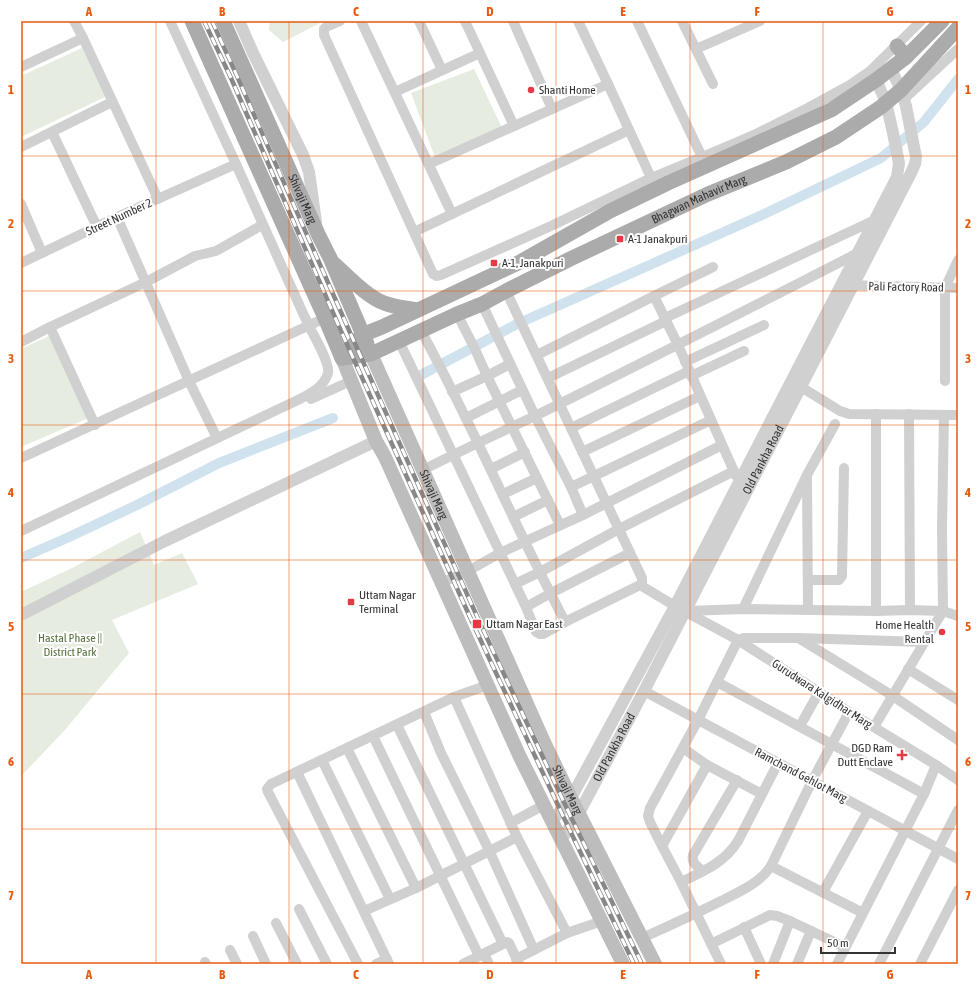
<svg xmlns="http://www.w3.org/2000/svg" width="979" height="985" font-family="'Asap Condensed',sans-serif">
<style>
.green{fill:#e6ecdf}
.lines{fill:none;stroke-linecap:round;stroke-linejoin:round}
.canal{stroke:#cfe2ee;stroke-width:10}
.minor{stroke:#d0d0d0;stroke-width:10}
.tertiary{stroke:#d0d0d0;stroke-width:12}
.secondary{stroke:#bdbdbd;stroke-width:14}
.primary{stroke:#ababab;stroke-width:15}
.rail-casing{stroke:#888;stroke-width:4.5}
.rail{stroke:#fff;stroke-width:3;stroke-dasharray:9;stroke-linecap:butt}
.grid{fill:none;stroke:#e8590c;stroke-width:1;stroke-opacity:0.55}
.poi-dot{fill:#e63946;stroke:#fff;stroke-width:1.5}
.labels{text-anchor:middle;stroke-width:4;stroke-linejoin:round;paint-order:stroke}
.poi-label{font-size:12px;fill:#333;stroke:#fff;text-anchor:start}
.street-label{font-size:12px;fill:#333;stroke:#fff}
.park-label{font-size:12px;fill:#56703f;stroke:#fff}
.neatline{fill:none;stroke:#e8590c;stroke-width:1.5}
.grid-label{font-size:13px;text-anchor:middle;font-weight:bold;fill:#e8590c}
</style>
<rect width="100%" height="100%" fill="#fff"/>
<g class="green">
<path d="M270,21H324L283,42L269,30Z"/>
<path d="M82,48L105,97L21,137V76Z"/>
<path d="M474,69L504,132L436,160L411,93Z"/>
<path d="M55,333L91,417L21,447V349Z"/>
<path d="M140,532L154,565L182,553L198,584L112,620L129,653L64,731L21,776V592L72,568Z"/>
</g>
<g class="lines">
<g class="canal">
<path d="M421,375L517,324L762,215L881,158L924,122L958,79"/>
<path d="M21,558L67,538L137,505L219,463L333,418"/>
</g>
<g class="minor">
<path d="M74,21L83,38L158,199"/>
<path d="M340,21L326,27L324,29V35L433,274L437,276L441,275L551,226L651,178L721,149L758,133L808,108L850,85L869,72L921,21"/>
<path d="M361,21L452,214"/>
<path d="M419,21L442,70"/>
<path d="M465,21L514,126"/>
<path d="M513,21L552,109"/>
<path d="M578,21L608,84L653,182"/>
<path d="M637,21L702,157"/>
<path d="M682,21L713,84"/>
<path d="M696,49L760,21"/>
<path d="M21,67L83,38"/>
<path d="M395,92L480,53"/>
<path d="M904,99L958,49"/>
<path d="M52,132L97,227"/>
<path d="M21,147L112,102"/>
<path d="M429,164L608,84"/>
<path d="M21,204L42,253"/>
<path d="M117,217L189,381L217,438"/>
<path d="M414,232L629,130"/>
<path d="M21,263L117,217L236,164L170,21"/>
<path d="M846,285L958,288"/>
<path d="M654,296L678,345L736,476"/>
<path d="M482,304L535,416L571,487L583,515"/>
<path d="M457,314L474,347L487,376L560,525"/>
<path d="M665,318L875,220"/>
<path d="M50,327L95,425"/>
<path d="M421,331C460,401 492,474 527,546C539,571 552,596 565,622"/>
<path d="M399,341L526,607L536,632L540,634H543L565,622L640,585L642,583V578L506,291"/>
<path d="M21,342L50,327L146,282L195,256L216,251L262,225"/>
<path d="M537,355L654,296L713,267"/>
<path d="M685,362L764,325"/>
<path d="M691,376L744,351"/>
<path d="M548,378L666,321"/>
<path d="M945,381V288L958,260"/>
<path d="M801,387L840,411L849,414L958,415"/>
<path d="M452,392L487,376L510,364"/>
<path d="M311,399L351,381"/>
<path d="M909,414L910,610"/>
<path d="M466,418L522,390"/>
<path d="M571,428L689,371"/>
<path d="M582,452L700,396"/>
<path d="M21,458L325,318"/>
<path d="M491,469L525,452"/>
<path d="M423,470C460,451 497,434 535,416C643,363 750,308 858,253"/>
<path d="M807,478L808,610"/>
<path d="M571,487L711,420"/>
<path d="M503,494L537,478"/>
<path d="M513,517L548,500"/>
<path d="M21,531L300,399C311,393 324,387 328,373C330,363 315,338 310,328C302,312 295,295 287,278C270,240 253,202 236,164"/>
<path d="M808,580H839L842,576L844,468"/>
<path d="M441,583L468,571L500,553L583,515L722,445"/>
<path d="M515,584L540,572L619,529L734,471"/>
<path d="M640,585L675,606L738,640L819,692L849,712L936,765L958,780"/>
<path d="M526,607L551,593L630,553"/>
<path d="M743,609L807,475L835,424"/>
<path d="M687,611L743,609L876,611L910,610L943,611L958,616"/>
<path d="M876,611V414"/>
<path d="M800,639L893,696L958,740"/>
<path d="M908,669L958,700"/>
<path d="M717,682L924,794"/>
<path d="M644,691L958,859"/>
<path d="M454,697L517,837L567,933"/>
<path d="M424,712L441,753L489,850L534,950"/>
<path d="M397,725L503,944"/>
<path d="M800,726L819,692"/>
<path d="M874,727L943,611L942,529L944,415"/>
<path d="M373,736L479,956"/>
<path d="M347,748L416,888"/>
<path d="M683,748L707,765L762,794"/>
<path d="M322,760L390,899"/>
<path d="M297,772L389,964"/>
<path d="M510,823L544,805"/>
<path d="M662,846L707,765"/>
<path d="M771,866L863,913"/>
<path d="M703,871C697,866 691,863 693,855L737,780"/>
<path d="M681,882C704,871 724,863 738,841L778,763"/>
<path d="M823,892L868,811"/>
<path d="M299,909L327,964"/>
<path d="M364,911L416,888L517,837"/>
<path d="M276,923L297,964"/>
<path d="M744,927L761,964"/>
<path d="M253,936L266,964"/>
<path d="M642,938C669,926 695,914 721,901C739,892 760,883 771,866L812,781L849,712"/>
<path d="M711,944L770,915L777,916L790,921L845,947"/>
<path d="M230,950L237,964"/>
<path d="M484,954L489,964"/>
<path d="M516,959L567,933L602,921"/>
<path d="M205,962L206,964"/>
<path d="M358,964L268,792L267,789L271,784L454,697L488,685"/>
<path d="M376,964L387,959"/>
<path d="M463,964L507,942L509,943L519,964"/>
<path d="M721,964L681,882L662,846L650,822L648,816L650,808L698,720L738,640L744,638H798L924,642"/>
<path d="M773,964L790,921"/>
<path d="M797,964L811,931"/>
<path d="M837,964L924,794L936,765"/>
<path d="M879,964L958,810"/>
<path d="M920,964L958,890"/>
</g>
<g class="tertiary">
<path d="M239,21L253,53L303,155L309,172L316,222"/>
<path d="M21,615L165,541L376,441"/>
<path d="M552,821L571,798L675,606L897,177L899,163L893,133L886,102L876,80"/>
<path id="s1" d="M561,840L579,813L644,691L911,173L915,164L916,157L914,147L906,106L901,90L891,69"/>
</g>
<g class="secondary">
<path id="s2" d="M371,354L544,742L571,798L655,964"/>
<path d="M342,358L376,441L385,457L520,757L623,964"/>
</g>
<g class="primary">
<path d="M192,21L325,318L342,358"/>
<path id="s3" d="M223,21L318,234L331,260L367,344"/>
<path d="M897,46L906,57"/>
<path d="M334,264C348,276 367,297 384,303C394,307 406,308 418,310"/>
<path id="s4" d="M342,358L371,354L457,314L482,304L506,291L570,259L708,194L786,162L836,137L881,107L901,90L958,28"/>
<path d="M342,358L362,335L382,327L520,262L610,211L668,183L831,110L876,80L906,57L942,21"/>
</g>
<defs>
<g id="rail">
<path d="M204,21L231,78L341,331L474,626L564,818L634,964"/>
<path d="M212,21L237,76L348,328L480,623L570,815L642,964"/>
</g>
</defs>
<use href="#rail" class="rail-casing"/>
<use href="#rail" class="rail"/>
</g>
<path class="grid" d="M156,21V964M289,21V964M423,21V964M556,21V964M690,21V964M823,21V964M21,156H958M21,291H958M21,425H958M21,560H958M21,694H958M21,829H958"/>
<g class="poi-dot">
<circle cx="531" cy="90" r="4"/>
<rect x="616" y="235" width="8" height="8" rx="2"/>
<rect x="490" y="259" width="8" height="8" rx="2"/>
<rect x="347" y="598" width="8" height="8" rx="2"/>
<rect x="472" y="619" width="10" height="10" rx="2"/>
<circle cx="942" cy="632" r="4"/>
<path d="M900 749h4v4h4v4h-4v4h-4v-4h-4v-4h4z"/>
</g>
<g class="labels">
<g class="poi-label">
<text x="539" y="94">Shanti Home</text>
<text x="628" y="243">A-1 Janakpuri</text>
<text x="502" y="267">A-1, Janakpuri</text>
<text x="359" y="599">Uttam Nagar<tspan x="359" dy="14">Terminal</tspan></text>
<text x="486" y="628">Uttam Nagar East</text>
<text x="934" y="629" text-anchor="end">Home Health<tspan x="934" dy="14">Rental</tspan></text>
<text x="893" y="752" text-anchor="end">DGD Ram<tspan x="893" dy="14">Dutt Enclave</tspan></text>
</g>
<g class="street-label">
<text dy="4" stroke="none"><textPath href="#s3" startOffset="195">Shivaji Marg</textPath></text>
<text dy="4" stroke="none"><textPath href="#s4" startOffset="392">Bhagwan Mahavir Marg</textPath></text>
<text transform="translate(119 217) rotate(-25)" y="4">Street Number 2</text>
<text transform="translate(906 287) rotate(1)" y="4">Pali Factory Road</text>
<text dy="4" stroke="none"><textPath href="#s1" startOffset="431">Old Pankha Road</textPath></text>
<text dy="4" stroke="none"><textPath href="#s2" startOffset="154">Shivaji Marg</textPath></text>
<text transform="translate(822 694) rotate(33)" y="4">Gurudwara Kalgidhar Marg</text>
<text dy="4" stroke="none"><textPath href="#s1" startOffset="107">Old Pankha Road</textPath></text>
<text transform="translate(801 775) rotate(28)" y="4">Ramchand Gehlot Marg</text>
<text dy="4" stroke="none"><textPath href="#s2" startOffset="478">Shivaji Marg</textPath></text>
</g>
<g class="park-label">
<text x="70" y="642">Hastal Phase ||<tspan x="70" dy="14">District Park</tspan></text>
</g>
</g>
<rect width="979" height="985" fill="none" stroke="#ffffff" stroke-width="44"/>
<path d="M821 947v6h74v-6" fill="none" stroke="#333333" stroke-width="2"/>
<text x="827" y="947" font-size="12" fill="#333333" stroke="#ffffff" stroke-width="3" paint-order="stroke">50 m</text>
<rect x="22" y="22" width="935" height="941" class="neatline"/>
<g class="grid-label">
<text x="89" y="16">A</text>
<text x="222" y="16">B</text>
<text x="356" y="16">C</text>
<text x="490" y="16">D</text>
<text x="623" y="16">E</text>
<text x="757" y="16">F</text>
<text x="890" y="16">G</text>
<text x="11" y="94">1</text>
<text x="968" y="94">1</text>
<text x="11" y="228">2</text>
<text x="968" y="228">2</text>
<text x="11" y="363">3</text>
<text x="968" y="363">3</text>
<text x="11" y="497">4</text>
<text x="968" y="497">4</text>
<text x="11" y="631">5</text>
<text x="968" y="631">5</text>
<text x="11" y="766">6</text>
<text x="968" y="766">6</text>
<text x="11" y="900">7</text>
<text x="968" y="900">7</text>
<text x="89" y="979">A</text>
<text x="222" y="979">B</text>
<text x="356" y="979">C</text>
<text x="490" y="979">D</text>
<text x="623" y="979">E</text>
<text x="757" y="979">F</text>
<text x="890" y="979">G</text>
</g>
</svg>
